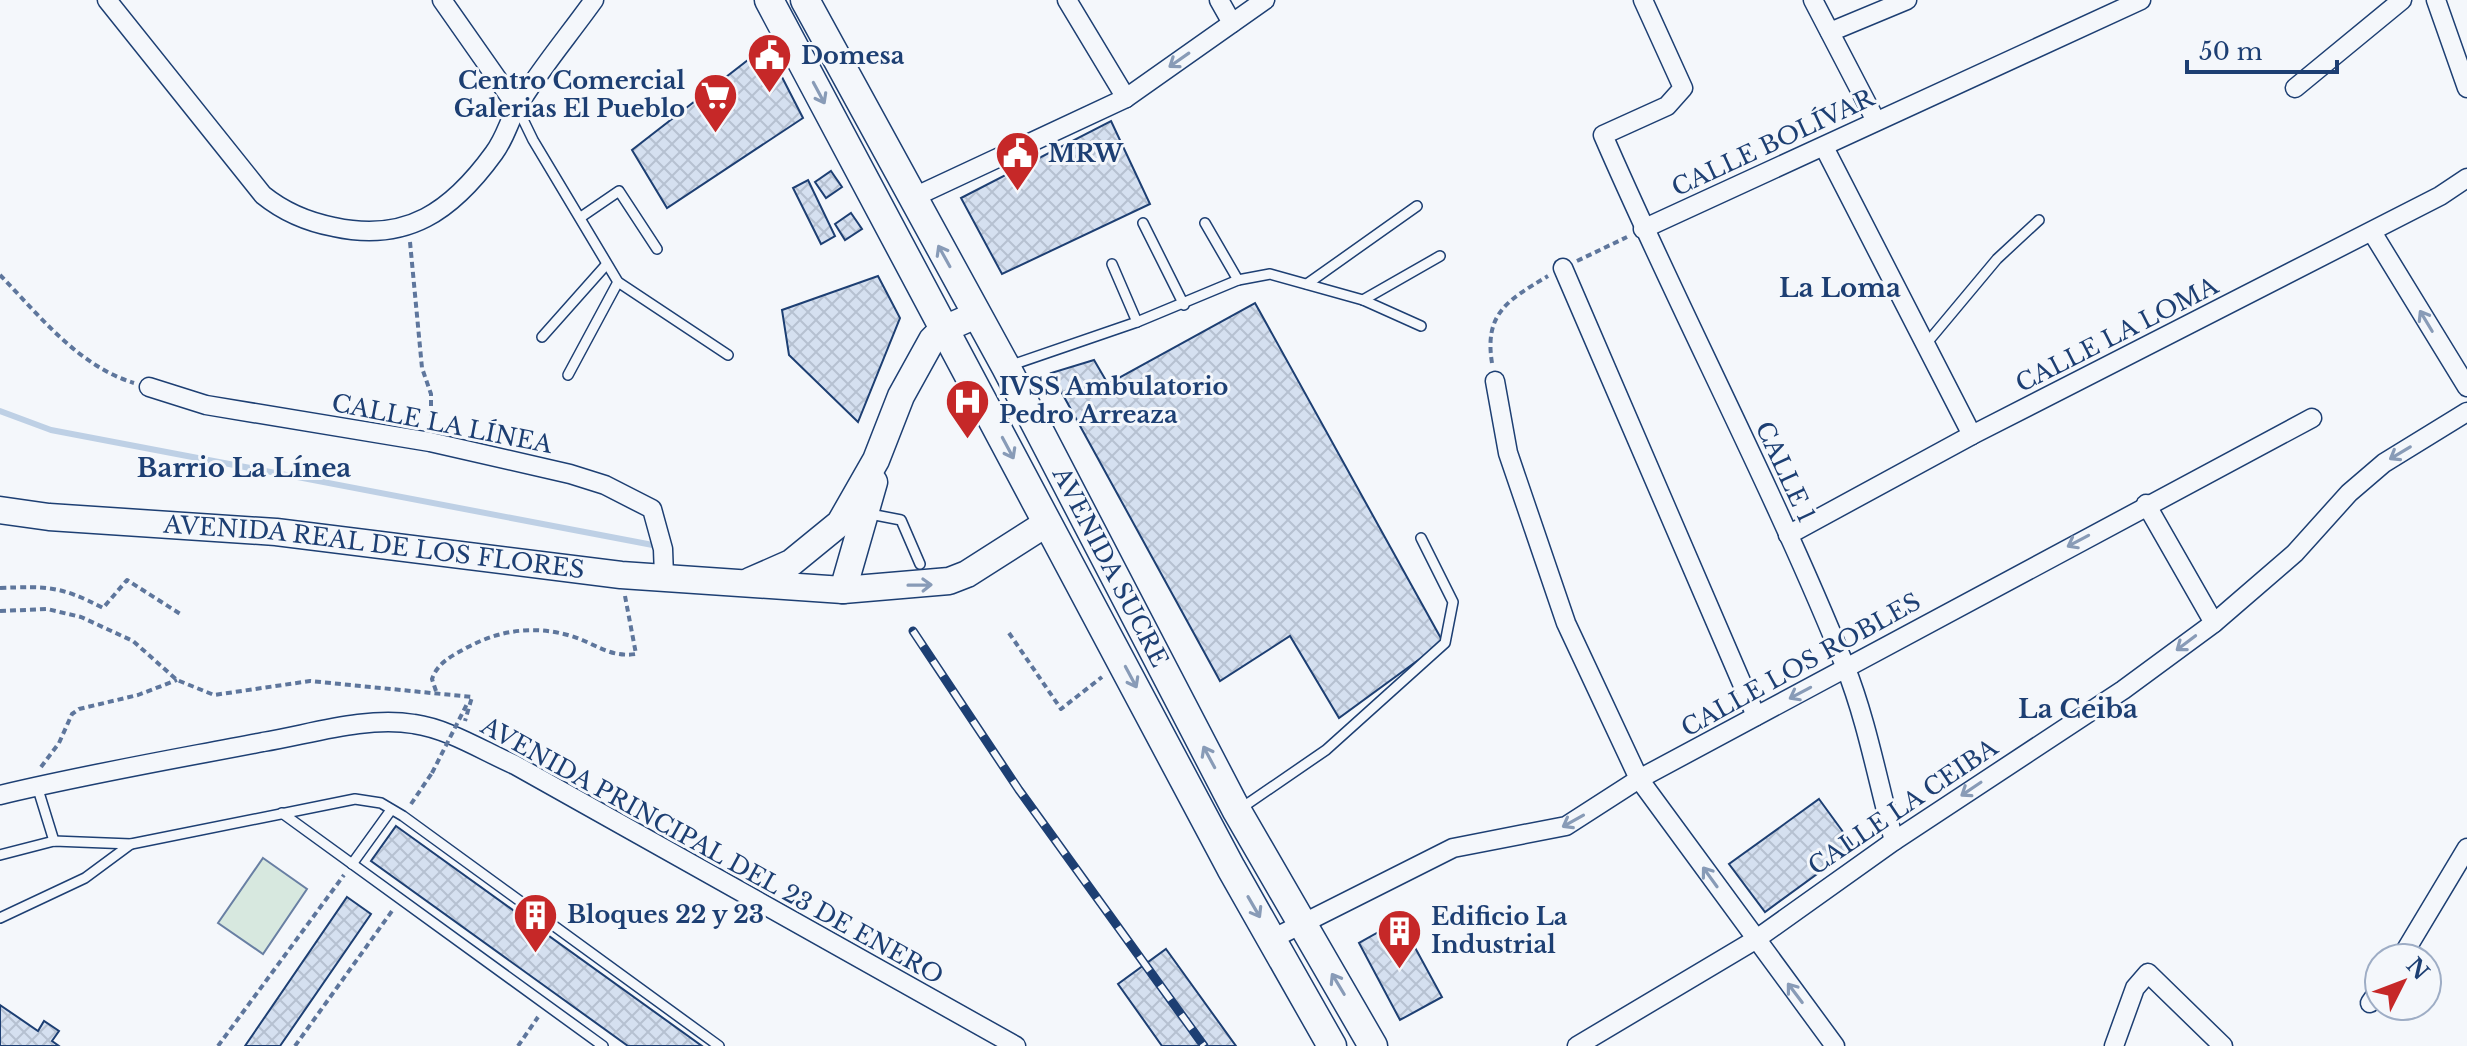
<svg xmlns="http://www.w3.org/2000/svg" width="2467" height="1046" font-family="'Libre Baskerville',serif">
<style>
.green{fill:#d7e8df;stroke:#687fa3;stroke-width:2}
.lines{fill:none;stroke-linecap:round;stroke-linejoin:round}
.stream{stroke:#bed0e5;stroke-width:6}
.building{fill:url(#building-cross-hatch);stroke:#1d3f73;stroke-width:2}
.lane-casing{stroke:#1d3f73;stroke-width:12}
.street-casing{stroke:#1d3f73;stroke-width:21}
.secondary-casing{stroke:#1d3f73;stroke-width:29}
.primary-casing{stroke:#1d3f73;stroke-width:31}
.path{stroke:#5e769c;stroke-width:4;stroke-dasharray:6 4;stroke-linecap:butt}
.lane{stroke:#f4f7fb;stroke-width:9}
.street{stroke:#f4f7fb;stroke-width:18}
.secondary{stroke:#f4f7fb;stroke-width:26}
.primary{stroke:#f4f7fb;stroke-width:28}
.rail-casing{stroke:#1d3f73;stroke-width:9}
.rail{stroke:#f4f7fb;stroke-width:6;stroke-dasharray:18;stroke-linecap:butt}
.path-bridge{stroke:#5e769c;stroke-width:4;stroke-dasharray:6 4;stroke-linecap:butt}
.oneway{stroke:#889bb7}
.labels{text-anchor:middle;stroke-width:6;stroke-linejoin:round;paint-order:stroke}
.poi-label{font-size:24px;font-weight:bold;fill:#1d3f73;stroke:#f4f7fb;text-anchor:start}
.street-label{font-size:24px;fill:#1d3f73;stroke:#f4f7fb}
.neighbourhood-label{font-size:26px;font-weight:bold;fill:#1d3f73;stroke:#f4f7fb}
</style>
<defs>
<pattern id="building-cross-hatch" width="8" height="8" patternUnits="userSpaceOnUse" patternTransform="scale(2)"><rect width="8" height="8" fill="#d5e0f0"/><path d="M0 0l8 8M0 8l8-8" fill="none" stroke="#b6c1d1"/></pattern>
</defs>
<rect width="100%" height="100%" fill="#f4f7fb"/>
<path class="green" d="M263,858L307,889L263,954L218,923Z"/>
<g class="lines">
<path class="stream" d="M0,411L51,430L658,546"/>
</g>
<g class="building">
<path d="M766,46L803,118L667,208L632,150Z"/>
<path d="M1111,121L1150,204L1002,274L961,198Z"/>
<path d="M831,171L842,187L826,198L815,182Z"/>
<path d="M808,180L835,236L821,244L793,188Z"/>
<path d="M851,213L862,229L845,240L835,224Z"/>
<path d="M878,276L900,318L858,422L789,355L782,310Z"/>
<path d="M1255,303L1443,642L1339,718L1290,636L1220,681L1051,373L1094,360L1108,384Z"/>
<path d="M1819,799L1854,847L1765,912L1729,864Z"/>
<path d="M396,826L702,1046H628L371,861Z"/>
<path d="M347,897L371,914L280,1046H245Z"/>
<path d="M1400,920L1442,997L1400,1020L1359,943Z"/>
<path d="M1166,949L1236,1046H1162L1118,984Z"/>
<path d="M0,1005L38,1031L44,1021L59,1031L52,1041L59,1046H0Z"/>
</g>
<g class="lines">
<defs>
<g id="lane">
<path d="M517,107L533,140L618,282L728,355"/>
<path d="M581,217L619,191L657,249"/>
<path d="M1143,223L1184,305"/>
<path d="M1205,223L1238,280"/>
<path d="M1112,264L1137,322"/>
<path d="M1307,284L1417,206"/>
<path d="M1363,300L1421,326"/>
<path d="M542,337L606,265"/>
<path d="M1926,344L1997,259L2039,220"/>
<path d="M1009,366L1137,322L1238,280L1270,274L1363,300L1440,256"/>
<path d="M568,375L618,282"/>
<path d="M870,514L901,520L920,564"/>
<path d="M37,786L54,841"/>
<path d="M1240,809L1326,750L1445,643L1453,602L1421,538"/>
<path d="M282,813L603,1046"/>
<path d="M0,855L54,841L131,844L355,799L381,803L403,816L719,1046"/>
<path d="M352,864L391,810"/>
<path d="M0,918L85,878L131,844"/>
</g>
<g id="street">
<path d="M107,0L263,195C284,212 308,222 334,227C407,243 452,211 494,153C506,137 509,120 519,104C541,68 569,35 594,0"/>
<path d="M442,0L517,107"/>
<path d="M1067,0L1126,98"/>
<path d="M1219,0L1232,23"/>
<path d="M1643,0L1683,88L1667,106L1603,135C1680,313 1772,485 1845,666C1867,721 1878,783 1894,841"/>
<path d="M1813,0L1876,121"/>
<path d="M2436,0L2467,88"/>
<path d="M1830,32L1907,0"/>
<path d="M2295,88L2402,0"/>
<path d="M1824,147L1972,435"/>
<path d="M912,198L1126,98L1265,0"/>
<path d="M1643,229L2141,0"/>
<path d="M2372,232L2467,387"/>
<path d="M1563,268L1756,716"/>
<path d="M1495,381L1508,453L1566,623L1639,779L1835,1046"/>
<path d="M149,387L206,405L430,442L570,474L605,485L652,509L663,549L664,576"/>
<path d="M2146,504L2214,623"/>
<path d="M1788,535L1972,435L2440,196L2467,178"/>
<path d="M0,795C87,774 175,759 263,742C311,734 366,716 414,724C449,729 483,751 515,765L1016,1046"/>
<path d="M1272,939L1453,848L1566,826L1639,779L2312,418"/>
<path d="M2401,958L2467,848"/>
<path d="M2370,1003L2379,990"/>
<path d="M1577,1046L1755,940L1894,841L2123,690L2214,623L2295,553L2349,493L2384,463L2467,412"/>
<path d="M2114,1046L2135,988L2148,973L2223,1046"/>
</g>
<g id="secondary">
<path id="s1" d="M0,510L49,517L276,532L621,575L843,590L949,581L967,574L1047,523"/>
<path d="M750,581L791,563L840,523L876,460L901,396L932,340L942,330L976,315"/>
<path d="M843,590L874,482"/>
</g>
<g id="primary">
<path d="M769,0L1231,868L1332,1046"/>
<path id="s2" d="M805,0L1006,367L1237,811L1373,1046"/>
</g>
</defs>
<use href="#lane" class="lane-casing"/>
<use href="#street" class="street-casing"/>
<use href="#secondary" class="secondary-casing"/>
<use href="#primary" class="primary-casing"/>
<g class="path">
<path d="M410,242L422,368L431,394V423"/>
<path d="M1577,261L1627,237"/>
<path d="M0,275C39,315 78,366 134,383"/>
<path d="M1492,363C1484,313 1508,300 1548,276"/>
<path d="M0,588C47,586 61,586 103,608L127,580L182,615"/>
<path d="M0,611L47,609L81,617L133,641L177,680L214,695L310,681L472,697L465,721"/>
<path d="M1009,633L1061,709L1102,677"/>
<path d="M436,691L432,679C438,662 452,656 468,647C500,630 535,625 571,636C595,643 609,658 636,654L625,596"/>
<path d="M41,767L59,743L72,714L79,709L138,695L177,680"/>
<path d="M411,804L432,773"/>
<path d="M218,1046L344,875"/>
<path d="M295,1046L392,911"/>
<path d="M518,1046L538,1017"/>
</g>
<use href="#lane" class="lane"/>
<use href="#street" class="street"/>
<use href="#secondary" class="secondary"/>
<use href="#primary" class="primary"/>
<defs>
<path id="rail" d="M913,631L1019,790L1204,1046"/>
</defs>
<use href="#rail" class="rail-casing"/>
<use href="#rail" class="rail"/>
<path class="path-bridge" d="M432,773L468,702"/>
</g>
<defs><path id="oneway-shaft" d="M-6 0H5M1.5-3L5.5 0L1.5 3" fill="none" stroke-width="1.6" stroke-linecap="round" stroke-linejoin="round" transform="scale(2)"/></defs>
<g class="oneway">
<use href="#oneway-shaft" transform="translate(1179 60) rotate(145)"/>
<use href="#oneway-shaft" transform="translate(819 93) rotate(62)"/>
<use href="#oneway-shaft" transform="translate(944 256) rotate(-119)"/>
<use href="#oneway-shaft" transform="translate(2426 321) rotate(-121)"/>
<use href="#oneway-shaft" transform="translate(1008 448) rotate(62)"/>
<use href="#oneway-shaft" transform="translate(2400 453) rotate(149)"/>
<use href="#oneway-shaft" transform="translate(2078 541) rotate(152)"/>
<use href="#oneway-shaft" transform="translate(920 585) rotate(-1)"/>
<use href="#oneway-shaft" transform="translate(2186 643) rotate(143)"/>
<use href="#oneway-shaft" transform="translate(1131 677) rotate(62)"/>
<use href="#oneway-shaft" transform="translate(1800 693) rotate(152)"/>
<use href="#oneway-shaft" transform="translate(1209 757) rotate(-118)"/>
<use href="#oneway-shaft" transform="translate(1971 789) rotate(146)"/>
<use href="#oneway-shaft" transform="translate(1573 821) rotate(151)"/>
<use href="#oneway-shaft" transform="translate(1710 877) rotate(-126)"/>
<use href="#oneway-shaft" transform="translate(1254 907) rotate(60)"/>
<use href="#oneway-shaft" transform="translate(1338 984) rotate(-121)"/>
<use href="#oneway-shaft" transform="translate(1795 993) rotate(-127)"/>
</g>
<defs>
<symbol id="civic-pin" viewBox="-11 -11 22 30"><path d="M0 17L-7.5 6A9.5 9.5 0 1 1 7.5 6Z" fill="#c62828" stroke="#f4f7fb"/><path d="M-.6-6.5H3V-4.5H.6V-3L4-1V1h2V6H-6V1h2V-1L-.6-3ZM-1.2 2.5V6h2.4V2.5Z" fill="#fff"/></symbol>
<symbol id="supermarket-pin" viewBox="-11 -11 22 30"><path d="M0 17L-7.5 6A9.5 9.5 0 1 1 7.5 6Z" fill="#c62828" stroke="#f4f7fb"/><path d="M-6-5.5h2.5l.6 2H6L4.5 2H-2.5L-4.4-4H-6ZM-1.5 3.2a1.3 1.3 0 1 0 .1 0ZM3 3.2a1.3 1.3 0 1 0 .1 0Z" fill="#fff"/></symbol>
<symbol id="hospital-pin" viewBox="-11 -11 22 30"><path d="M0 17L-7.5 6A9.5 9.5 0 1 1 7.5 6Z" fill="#c62828" stroke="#f4f7fb"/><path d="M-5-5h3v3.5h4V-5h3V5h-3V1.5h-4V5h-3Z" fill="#fff"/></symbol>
<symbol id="building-pin" viewBox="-11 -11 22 30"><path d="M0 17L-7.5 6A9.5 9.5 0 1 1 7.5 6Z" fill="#c62828" stroke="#f4f7fb"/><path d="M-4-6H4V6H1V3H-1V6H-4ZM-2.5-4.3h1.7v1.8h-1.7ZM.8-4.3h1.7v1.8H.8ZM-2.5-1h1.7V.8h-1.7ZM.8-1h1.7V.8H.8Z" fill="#fff"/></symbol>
</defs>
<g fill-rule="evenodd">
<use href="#civic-pin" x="744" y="30" width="51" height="69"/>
<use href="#supermarket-pin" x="690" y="70" width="51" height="69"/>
<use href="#civic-pin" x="992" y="128" width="51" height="69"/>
<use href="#hospital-pin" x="942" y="376" width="51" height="69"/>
<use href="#building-pin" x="510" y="890" width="51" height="69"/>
<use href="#building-pin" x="1374" y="906" width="51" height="69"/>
</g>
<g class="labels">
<g class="poi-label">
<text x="801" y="64">Domesa</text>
<text x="685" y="89" text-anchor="end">Centro Comercial<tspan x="685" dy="28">Galerias El Pueblo</tspan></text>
<text x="1048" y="162">MRW</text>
<text x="999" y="395">IVSS Ambulatorio<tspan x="999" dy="28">Pedro Arreaza</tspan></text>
<text x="567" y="923">Bloques 22 y 23</text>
<text x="1431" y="925">Edificio La<tspan x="1431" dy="28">Industrial</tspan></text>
</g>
<g class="street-label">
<text transform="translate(1773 143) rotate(-25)" y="8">CALLE BOLÍVAR</text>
<text transform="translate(2117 335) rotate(-27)" y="8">CALLE LA LOMA</text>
<text transform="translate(442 424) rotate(11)" y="8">CALLE LA LÍNEA</text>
<text transform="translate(1785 472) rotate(65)" y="8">CALLE 1</text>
<text dy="8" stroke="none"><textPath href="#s1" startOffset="376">AVENIDA REAL DE LOS FLORES</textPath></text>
<text dy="8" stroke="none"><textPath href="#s2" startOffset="644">AVENIDA SUCRE</textPath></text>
<text transform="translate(1801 665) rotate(-29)" y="8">CALLE LOS ROBLES</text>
<text transform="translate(1903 807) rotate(-34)" y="8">CALLE LA CEIBA</text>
<text transform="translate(712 851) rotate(29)" y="8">AVENIDA PRINCIPAL DEL 23 DE ENERO</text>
</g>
<g class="neighbourhood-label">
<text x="1840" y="297">La Loma</text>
<text x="244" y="477">Barrio La Línea</text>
<text x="2078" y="718">La Ceiba</text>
</g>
</g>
<g transform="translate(2403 982) rotate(48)"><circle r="38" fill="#f4f7fb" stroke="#9eadc5" stroke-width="2"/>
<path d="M0-6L14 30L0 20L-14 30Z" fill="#c62828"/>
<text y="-12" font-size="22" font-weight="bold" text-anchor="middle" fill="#1d3f73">N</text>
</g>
<path d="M2187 60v12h150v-12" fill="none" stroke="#1d3f73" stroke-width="4"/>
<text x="2199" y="60" font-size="24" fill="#1d3f73" stroke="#f4f7fb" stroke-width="6" paint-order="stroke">50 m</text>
</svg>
